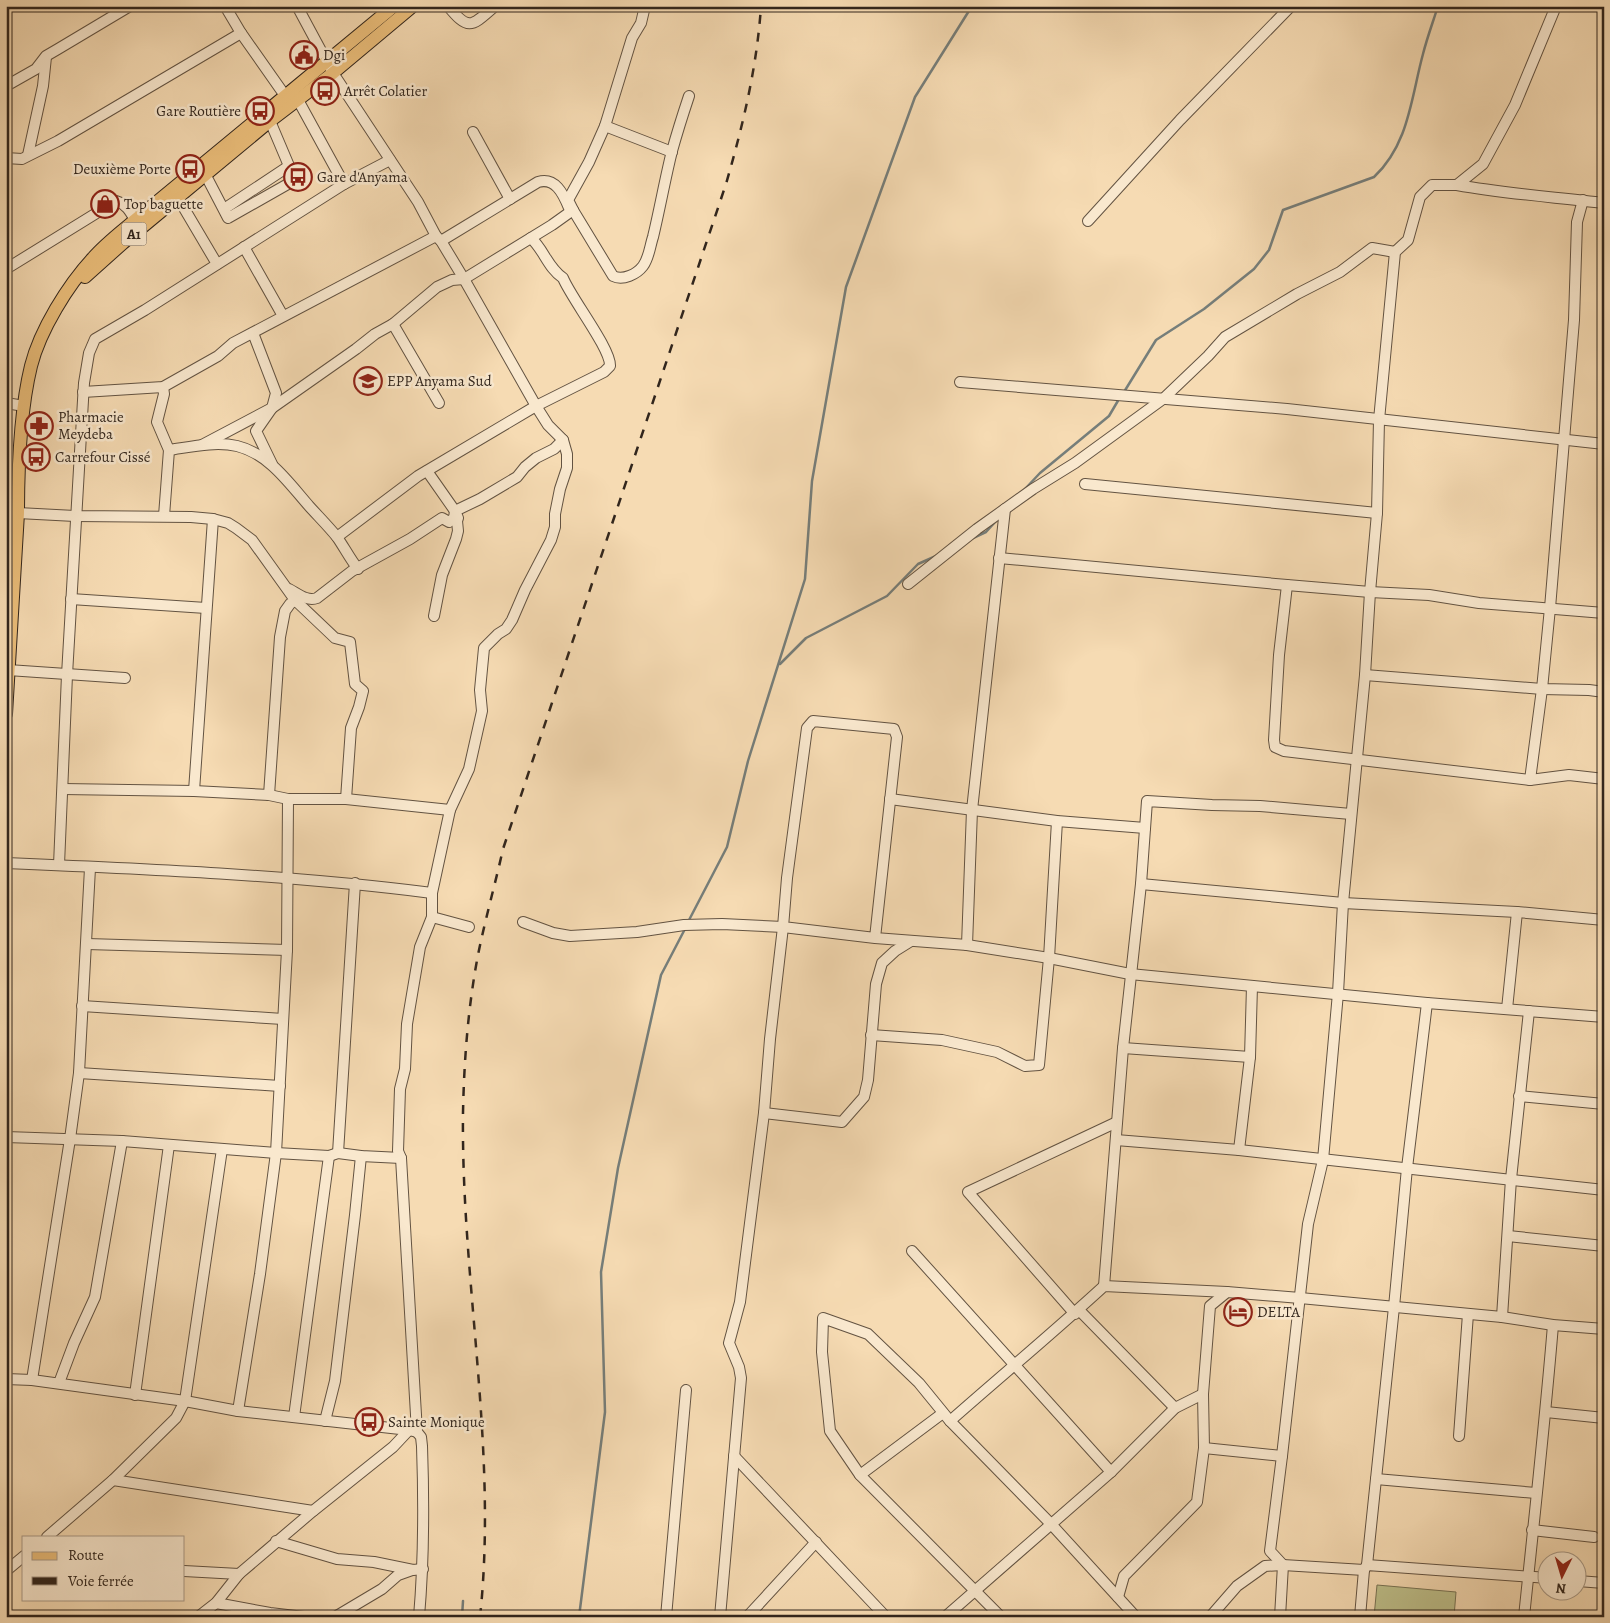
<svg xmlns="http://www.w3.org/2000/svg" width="1610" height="1623" font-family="Alegreya,serif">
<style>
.green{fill:#bec08b;stroke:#787354}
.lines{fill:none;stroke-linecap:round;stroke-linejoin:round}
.stream{stroke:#767e7a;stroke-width:2.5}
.minor-casing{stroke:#635342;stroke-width:12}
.major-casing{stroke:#32261d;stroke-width:14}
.minor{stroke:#f9e8ce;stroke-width:10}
.major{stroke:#ebbe7a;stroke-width:12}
.rail{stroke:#32261d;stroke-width:2.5;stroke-dasharray:9 9;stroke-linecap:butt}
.labels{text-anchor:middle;stroke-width:5;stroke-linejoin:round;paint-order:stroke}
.shield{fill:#f9e8ce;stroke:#6e6052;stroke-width:1}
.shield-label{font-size:14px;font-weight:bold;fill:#32261d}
.poi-label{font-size:15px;fill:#32261d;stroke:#f9e8ce;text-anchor:start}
</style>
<rect width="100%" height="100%" fill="#f6dbb3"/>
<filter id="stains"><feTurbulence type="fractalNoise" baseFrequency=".004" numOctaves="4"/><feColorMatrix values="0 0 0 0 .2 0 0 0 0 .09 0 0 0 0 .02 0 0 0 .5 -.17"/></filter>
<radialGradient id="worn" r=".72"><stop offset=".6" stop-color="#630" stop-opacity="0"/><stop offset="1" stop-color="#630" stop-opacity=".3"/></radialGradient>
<path class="green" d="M1377,1585L1456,1592L1454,1617H1374Z"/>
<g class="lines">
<g class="stream">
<path d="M1124,392L1156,340L1204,309L1254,269L1269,250L1283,210L1374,177C1409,144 1411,98 1423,54C1427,38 1433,22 1438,6"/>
<path d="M1025,489L1040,473L1109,416L1119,399"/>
<path d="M973,538L986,532L996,521"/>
<path d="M780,664L806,638L887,596L918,564L936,556"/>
<path d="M688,922L727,847L748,761L805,579L812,481L846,287L915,97L972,6"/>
<path d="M462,1617L463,1601"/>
<path d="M579,1617L605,1412L601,1272L618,1168L661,975L686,927"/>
</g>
<defs>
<g id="minor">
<path d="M225,6L241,33L286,97"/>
<path d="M297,6L333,73L418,202L436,236L441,241L464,279L536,406L548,425L563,440L567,454V468L560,489L555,514V527L551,540L525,590L512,620L506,629L498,634L484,648L480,690L482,711L469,769L450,810L432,893V917L420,947L407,1024L405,1069L400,1089L398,1151L401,1158L417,1432L421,1437L422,1446C424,1503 424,1559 419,1617"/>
<path d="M448,6C469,32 472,26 495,6"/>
<path d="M6,86L36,69L46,56L58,49L130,6"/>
<path d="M298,100L344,184"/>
<path d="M605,126L672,152"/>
<path d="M473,132L510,199"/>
<path d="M28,155L43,86L46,57"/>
<path d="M6,158L22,159L58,141L241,33"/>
<path d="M203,170L228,218L295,180L270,121L266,117"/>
<path d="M1457,185C1506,194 1555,197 1604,203"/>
<path d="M178,198L217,264"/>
<path d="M224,209L289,166"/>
<path d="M573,210L613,276C623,281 637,274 643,266C649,258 650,246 653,237C660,208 665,179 672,151C677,133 683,114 689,96"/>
<path d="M1088,221L1180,120L1291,6"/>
<path d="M441,241L538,182C555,177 563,193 569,208"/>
<path d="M244,247L283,316"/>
<path d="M6,269L116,201C126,204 130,211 135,220"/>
<path d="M393,324L439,403"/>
<path d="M253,333L276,393L272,408L256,431L272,464"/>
<path d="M960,382L1287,409L1604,444"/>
<path d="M163,387L164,394L157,422L169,450L164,516"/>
<path d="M83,392L163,387L218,356L233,343L436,236"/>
<path d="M6,403L24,406"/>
<path d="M202,445L272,408L356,349L375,334L393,324L437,287L452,280L464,279L552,225L573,210L568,200L589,162L605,126L632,38L641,23L645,6"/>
<path d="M169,450C190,447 215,441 237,446C269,454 288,482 309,506C318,516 328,526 337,537C344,547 350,559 358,569"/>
<path d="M427,471L455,511L458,518L457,521L458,531L456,539L442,575L434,616"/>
<path d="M1085,484L1377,513"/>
<path d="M455,511L480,499L517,477L525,467L536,458L554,449L563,440"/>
<path d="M18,513L75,516L191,517L213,519L228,523L236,528L252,540L295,600L290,604L285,611L280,637L269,795"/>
<path d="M337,537L418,476L536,406L604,372L610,366C611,349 571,298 563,278C548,268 544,250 531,238"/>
<path d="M999,558L1287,585"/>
<path d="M908,584L977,529L1033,489L1075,463L1163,399L1208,356L1225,337L1297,294L1340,272L1372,248L1395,252"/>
<path d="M289,589C297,593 307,602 317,598L352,571L410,539L442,518L449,522L454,518L455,511"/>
<path d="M71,599L206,608"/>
<path d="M295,600L335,638L350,642L355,684L363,691L359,707L351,728L346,799"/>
<path d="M1604,613L1479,603L1429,595L1370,592L1287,585L1279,655L1274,740L1275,747L1284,751L1530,780L1569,775L1604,779"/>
<path d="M8,670L125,678"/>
<path d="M1365,675L1542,689L1589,690L1604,692"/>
<path d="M1530,780L1542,689L1550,608L1574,320L1577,222L1583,200"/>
<path d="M63,789L194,791L269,795L288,799H346L450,810"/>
<path d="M194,791L213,519"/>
<path d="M890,799L1057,821L1145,828"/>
<path d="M6,863C149,869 291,875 432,893"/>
<path d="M59,865L67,675L84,383L89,353L95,339L145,310L344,184L390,160"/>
<path d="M1141,884L1343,903L1517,912L1604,920"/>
<path d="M432,917L469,927"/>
<path d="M523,922L553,933L570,936L637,932L684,925L722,924L783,927L770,1039L764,1113L740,1302L729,1343L739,1367L741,1378L720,1617"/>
<path d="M875,938L897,737L894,729L813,721L807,728L787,878L783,927L875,938L967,945L1049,958L1130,974L1427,1003L1604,1017"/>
<path d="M87,944L287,950"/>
<path d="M967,945L972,810L1005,509"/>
<path d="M82,1006L283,1019"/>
<path d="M1507,1009L1517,912"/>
<path d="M871,1035L942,1040L997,1052L1025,1066L1039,1065L1049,958L1057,821"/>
<path d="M1123,1048L1250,1057"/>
<path d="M79,1073L280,1086"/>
<path d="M1519,1096L1604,1104"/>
<path d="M764,1113L842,1122L864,1097L868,1080L876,984L882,963L895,951L911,941"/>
<path d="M6,1137L122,1141L276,1153L329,1156L338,1153L361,1156L401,1158"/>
<path d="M1116,1140L1239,1150L1604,1190"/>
<path d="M1239,1150L1250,1057L1252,986"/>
<path d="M338,1153L355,883"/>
<path d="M1508,1236L1604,1246"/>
<path d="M912,1251L1111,1472"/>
<path d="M1104,1286L1123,1048L1141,884L1147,801L1212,805L1260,806L1351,814"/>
<path d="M1079,1310L1175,1408"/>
<path d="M1075,1314L968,1192L1117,1122"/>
<path d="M1502,1317L1511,1179L1529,1011"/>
<path d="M6,1379L32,1380L185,1401L238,1411L409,1430L417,1432"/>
<path d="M32,1380L70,1139L79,1073L90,868"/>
<path d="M59,1383L74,1343L95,1297L122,1141"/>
<path d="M135,1395L169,1145"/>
<path d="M238,1411L260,1274L276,1153L287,950L288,799"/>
<path d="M1546,1412L1604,1418"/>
<path d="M294,1417L329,1156"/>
<path d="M325,1421L335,1381L355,1215L361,1156"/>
<path d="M950,1421C1001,1376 1054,1332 1104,1286L1227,1292L1300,1298L1502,1317L1553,1325L1604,1329"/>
<path d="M1459,1436L1468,1314"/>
<path d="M1204,1448L1282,1456"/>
<path d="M734,1456L886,1617"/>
<path d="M860,1475L943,1413"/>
<path d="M1376,1479L1536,1493"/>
<path d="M113,1480L313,1511"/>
<path d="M1532,1530L1594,1537"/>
<path d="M47,1537L113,1480L176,1418L185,1401L222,1149"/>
<path d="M276,1541L337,1559L374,1562L413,1570L423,1569"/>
<path d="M1367,1565L1394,1307L1407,1168L1427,1003"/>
<path d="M6,1571L24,1556"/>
<path d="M184,1571L239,1574"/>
<path d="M1578,1581L1604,1583"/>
<path d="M1118,1597L1124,1576L1197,1502L1204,1448L1203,1394L1210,1306L1227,1292"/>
<path d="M216,1603L270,1613L304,1617"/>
<path d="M198,1617L216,1603L239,1574L313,1511L393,1447L409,1430"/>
<path d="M335,1617L382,1589L398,1575L412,1570"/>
<path d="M666,1617L686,1390"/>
<path d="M747,1617L816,1542"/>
<path d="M945,1617L1111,1472L1175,1408L1203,1394"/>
<path d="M1001,1617L860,1475L830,1431L822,1352L823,1318L868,1334L919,1383L950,1421L1051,1524L1136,1617"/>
<path d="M1210,1617L1237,1586L1265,1566L1283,1565L1364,1570L1367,1565L1548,1578"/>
<path d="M1280,1617L1283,1565L1270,1551L1282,1456L1308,1224L1323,1160L1338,993L1343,903L1365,675L1370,592L1377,513L1379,420L1395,252L1408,240L1420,197L1432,185H1457L1483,164L1515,105L1556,6"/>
<path d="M1360,1617L1364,1570"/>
<path d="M1524,1617C1534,1520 1545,1422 1553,1325"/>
</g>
<g id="major">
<path d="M85,277L123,243L270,121L333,73L413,6"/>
<path d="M6,714L18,513C18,466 20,411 31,366C40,330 68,285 93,258C105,244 121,232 135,220L394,6"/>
</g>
</defs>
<use href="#minor" class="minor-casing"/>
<use href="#major" class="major-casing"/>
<use href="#minor" class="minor"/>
<use href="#major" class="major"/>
<path class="rail" d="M480,1617C498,1449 461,1281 463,1113C464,1061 468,1007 478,955C485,920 495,885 503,849L726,184C743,125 757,67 761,6"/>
</g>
<defs>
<symbol id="civic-ring" viewBox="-11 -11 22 22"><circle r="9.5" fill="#f9e8ce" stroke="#8f2418" stroke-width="1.5"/><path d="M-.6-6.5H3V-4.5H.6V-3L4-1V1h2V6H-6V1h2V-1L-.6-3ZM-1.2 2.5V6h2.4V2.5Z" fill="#8f2418"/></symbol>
<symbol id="bus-ring" viewBox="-11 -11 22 22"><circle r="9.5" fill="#f9e8ce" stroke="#8f2418" stroke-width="1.5"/><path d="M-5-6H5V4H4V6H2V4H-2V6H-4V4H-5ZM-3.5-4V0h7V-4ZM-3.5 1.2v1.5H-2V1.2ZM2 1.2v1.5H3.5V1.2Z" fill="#8f2418"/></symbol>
<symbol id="shop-ring" viewBox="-11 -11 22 22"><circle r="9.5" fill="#f9e8ce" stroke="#8f2418" stroke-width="1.5"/><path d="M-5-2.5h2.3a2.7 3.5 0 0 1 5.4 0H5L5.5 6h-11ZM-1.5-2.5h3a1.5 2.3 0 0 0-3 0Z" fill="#8f2418"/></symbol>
<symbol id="school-ring" viewBox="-11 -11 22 22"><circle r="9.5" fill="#f9e8ce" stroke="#8f2418" stroke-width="1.5"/><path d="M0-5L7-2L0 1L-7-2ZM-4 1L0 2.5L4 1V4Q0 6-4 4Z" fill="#8f2418"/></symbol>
<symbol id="pharmacy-ring" viewBox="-11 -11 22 22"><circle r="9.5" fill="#f9e8ce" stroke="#8f2418" stroke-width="1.5"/><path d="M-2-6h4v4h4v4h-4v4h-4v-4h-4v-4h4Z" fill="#8f2418"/></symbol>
<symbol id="hotel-ring" viewBox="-11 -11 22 22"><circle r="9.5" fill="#f9e8ce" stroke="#8f2418" stroke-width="1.5"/><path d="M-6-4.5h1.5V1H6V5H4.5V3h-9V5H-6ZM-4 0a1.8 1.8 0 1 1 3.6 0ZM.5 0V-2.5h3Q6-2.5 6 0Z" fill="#8f2418"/></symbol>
</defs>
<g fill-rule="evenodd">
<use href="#civic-ring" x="288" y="39" width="32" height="32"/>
<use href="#bus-ring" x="309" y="75" width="32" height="32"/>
<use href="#bus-ring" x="244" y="95" width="32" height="32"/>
<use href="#bus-ring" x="174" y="153" width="32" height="32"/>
<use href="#bus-ring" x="282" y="161" width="32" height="32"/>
<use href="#shop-ring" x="89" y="188" width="32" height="32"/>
<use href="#school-ring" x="352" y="365" width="32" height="32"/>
<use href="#pharmacy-ring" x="23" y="410" width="32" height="32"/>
<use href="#bus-ring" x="20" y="441" width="32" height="32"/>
<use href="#hotel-ring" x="1222" y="1296" width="32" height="32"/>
<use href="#bus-ring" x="353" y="1406" width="32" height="32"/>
</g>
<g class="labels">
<rect class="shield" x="121.5" y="222.5" width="25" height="23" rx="4"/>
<g class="shield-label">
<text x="134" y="239">A1</text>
</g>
<g class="poi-label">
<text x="323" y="60">Dgi</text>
<text x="344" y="96">Arrêt Colatier</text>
<text x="241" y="116" text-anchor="end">Gare Routière</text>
<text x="171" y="174" text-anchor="end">Deuxième Porte</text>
<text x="317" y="182">Gare d'Anyama</text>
<text x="124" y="209">Top baguette</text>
<text x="387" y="386">EPP Anyama Sud</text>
<text x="58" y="422">Pharmacie<tspan x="58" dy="17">Meydeba</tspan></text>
<text x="55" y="462">Carrefour Cissé</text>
<text x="1257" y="1317">DELTA</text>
<text x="388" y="1427">Sainte Monique</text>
</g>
</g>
<rect width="1610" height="1623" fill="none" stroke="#f6dbb3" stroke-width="25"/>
<rect x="8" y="8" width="1595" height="1608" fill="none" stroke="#32261d" stroke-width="2.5"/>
<rect x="12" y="12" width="1585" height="1598" fill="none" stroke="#32261d"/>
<rect x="22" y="1536" width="162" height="65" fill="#f9e8ce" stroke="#a99a87"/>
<rect x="32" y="1552" width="25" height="8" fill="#ebbe7a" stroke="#a99a87"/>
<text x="68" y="1560" font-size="15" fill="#32261d">Route</text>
<rect x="32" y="1577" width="25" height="8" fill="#32261d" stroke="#a99a87"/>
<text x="68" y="1586" font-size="15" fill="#32261d">Voie ferrée</text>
<g transform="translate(1562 1576) rotate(185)"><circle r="24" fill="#f9e8ce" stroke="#a99a87"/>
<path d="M0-4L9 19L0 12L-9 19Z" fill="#8f2418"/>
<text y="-8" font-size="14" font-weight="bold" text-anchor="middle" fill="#32261d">N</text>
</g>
<rect width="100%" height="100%" filter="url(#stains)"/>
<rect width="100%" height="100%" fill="url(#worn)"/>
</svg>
